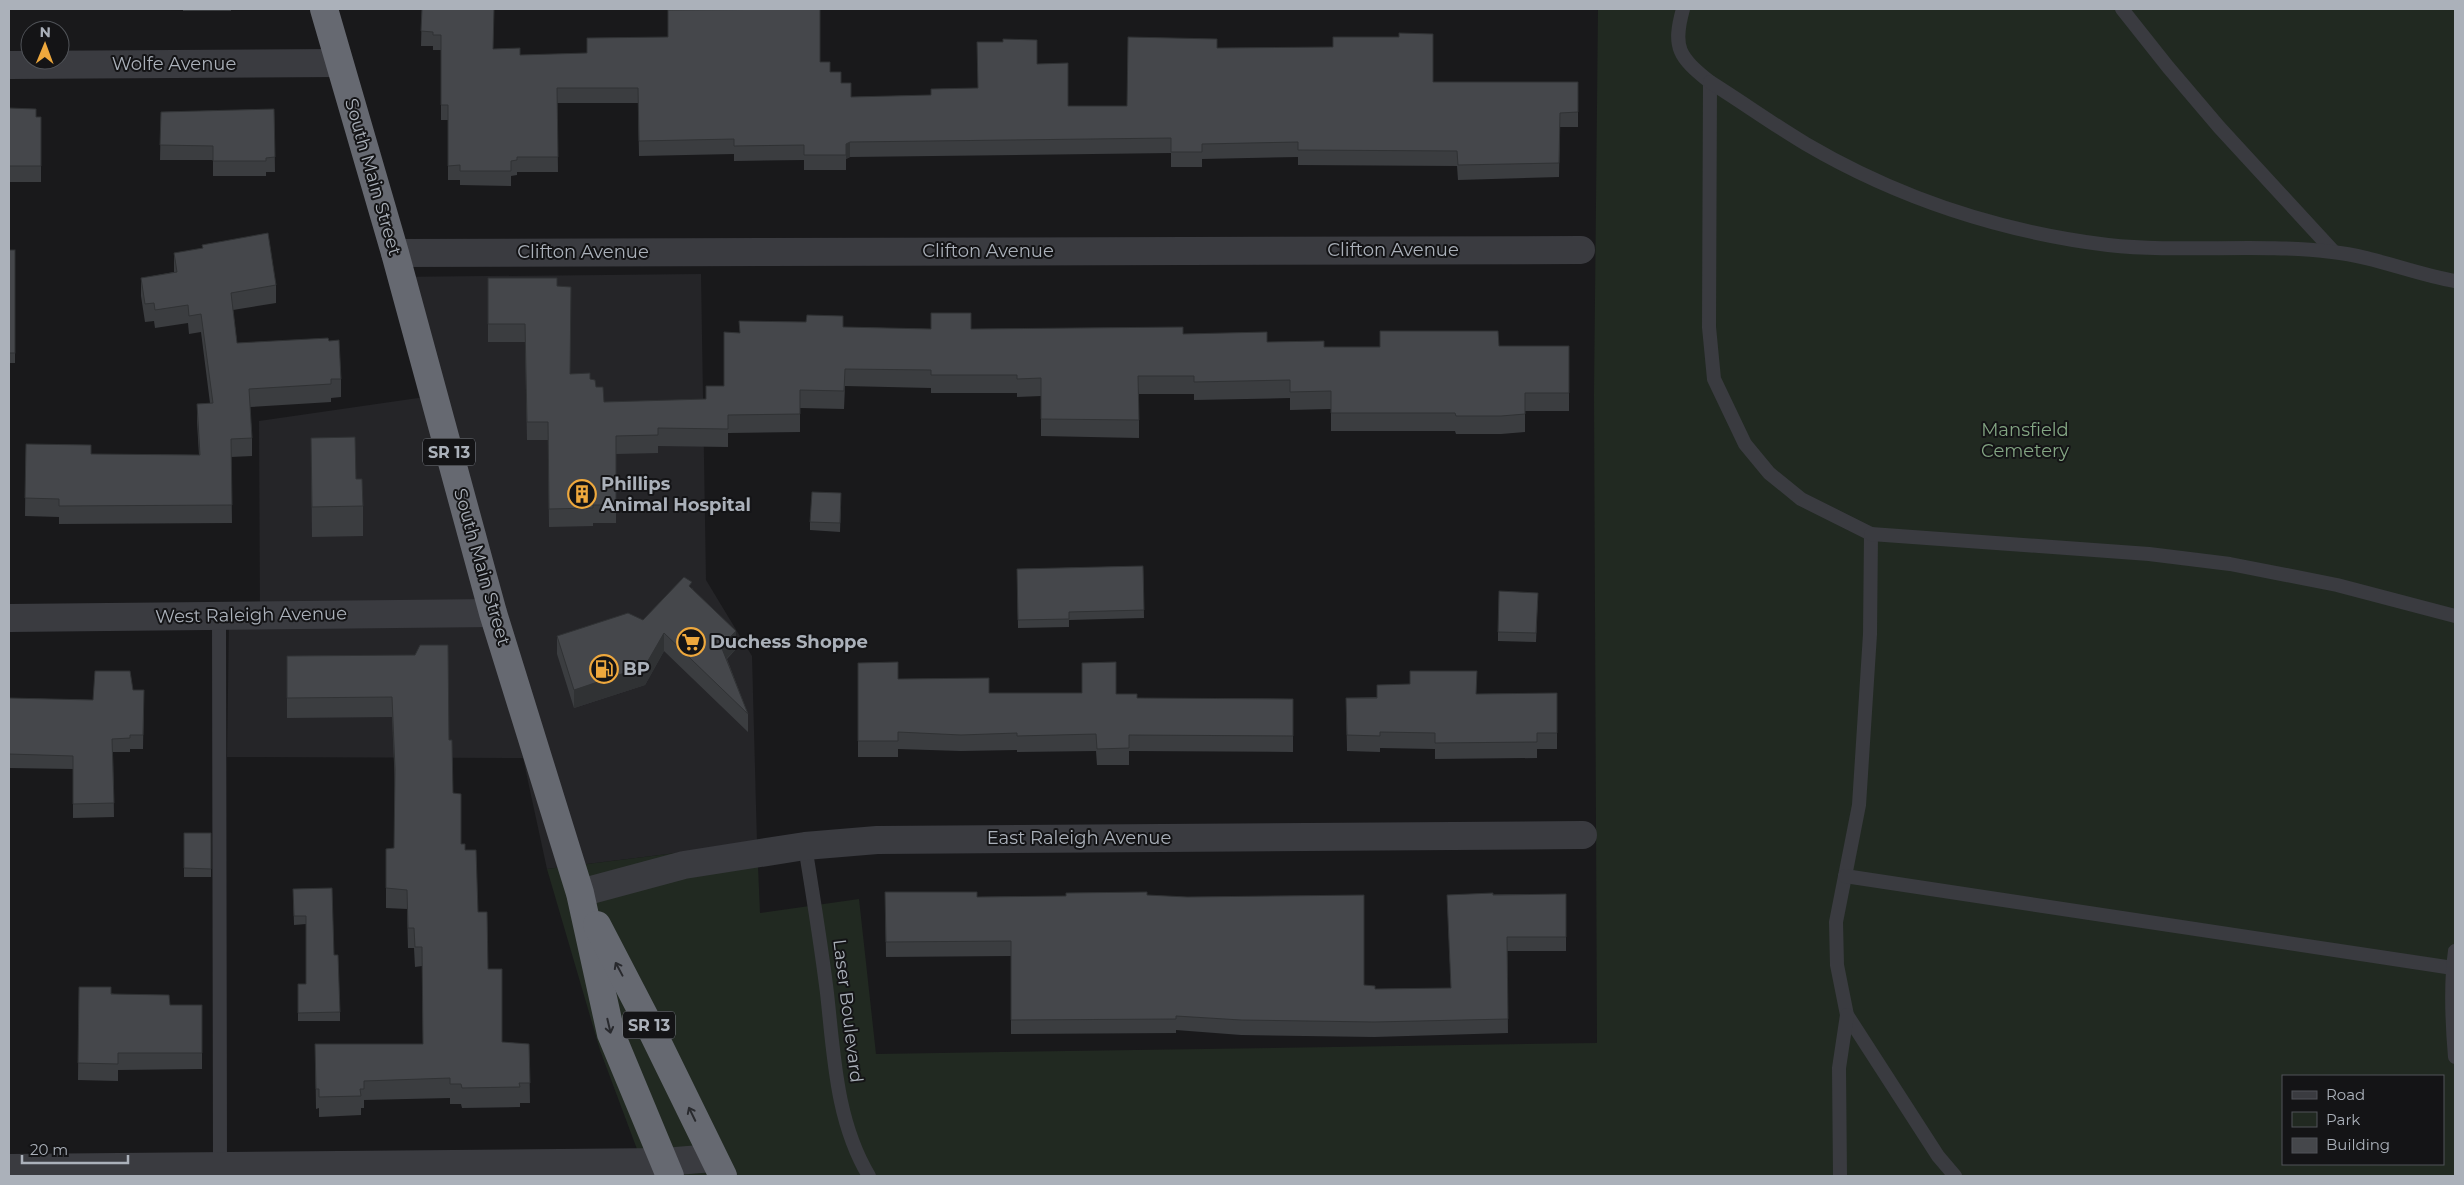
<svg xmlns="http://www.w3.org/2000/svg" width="2464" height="1185" font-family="Montserrat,sans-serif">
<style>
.built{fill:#252528}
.green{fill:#212921;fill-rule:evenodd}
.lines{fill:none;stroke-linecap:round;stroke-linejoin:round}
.lane{stroke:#3a3b40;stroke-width:14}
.street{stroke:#3a3b40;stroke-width:28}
.highway{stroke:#666971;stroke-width:28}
.wall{fill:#3b3d40}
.shaded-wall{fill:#303234}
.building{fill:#45474b;stroke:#303234}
.oneway{stroke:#28292d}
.labels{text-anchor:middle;stroke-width:4;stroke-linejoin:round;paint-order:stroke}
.shield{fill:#141416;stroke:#7e8289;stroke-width:1}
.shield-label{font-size:16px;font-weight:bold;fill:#abb1ba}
.street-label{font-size:18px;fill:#abb1ba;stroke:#141416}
.park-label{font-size:18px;fill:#83a583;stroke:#141416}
.poi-label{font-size:18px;font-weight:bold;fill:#abb1ba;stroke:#141416;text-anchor:start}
</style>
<rect width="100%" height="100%" fill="#19191b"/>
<path class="built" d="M701,274L706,580L752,656L757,843L547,869L523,758L227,757L229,621L260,620L259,421L425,397L393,277Z"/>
<path class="green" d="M1598,9H2455V1176H647L600,1050L547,869L757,843L760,913L859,899L876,1054L1597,1043L1594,395ZM2283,1076H2443V1164H2283Z"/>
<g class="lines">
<g class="lane">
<path d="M1683,9C1672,48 1679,57 1710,82L1709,327L1714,379L1745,444L1769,473L1801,499L1871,534L1870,634L1859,805L1836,922L1837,965L1847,1015L1938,1156L1955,1176"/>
<path d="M2122,9L2168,67L2219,127L2334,252"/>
<path d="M1710,82C1742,102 1774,125 1806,144C1898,198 2002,232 2108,245C2182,253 2258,243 2332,252C2373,256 2414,274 2455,281"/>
<path d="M1871,534L2149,554L2230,564L2337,585L2455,616"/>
<path d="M219,615L220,1166"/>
<path d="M805,846C813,895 821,944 827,993C834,1056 836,1121 869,1176"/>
<path d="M1845,876L2453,968"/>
<path d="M2455,951C2450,986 2452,1022 2455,1057"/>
<path d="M1840,1176L1839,1068L1847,1015"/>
</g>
<g class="street">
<path d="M9,65L339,63"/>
<path d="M395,253L1581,250"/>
<path d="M9,618L493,613"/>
<path d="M580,893L684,865L805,846L877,840L1583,835"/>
<path d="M9,1168L664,1162L713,1158"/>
</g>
<g class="highway">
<path d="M324,9L395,253L493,613L580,893L611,1034L670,1176"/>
<path d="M597,925L649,1025L723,1176"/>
</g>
</g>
<g class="wall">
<rect x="183" y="9" width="48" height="2"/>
<path d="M422,9L493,49L520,55L820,62L841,83L851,97L931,95L977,88L1037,64L1068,106H1127L1217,48L1433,82H1578V127H1560L1559,177L1458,180L1457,166L1298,165V157L1202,159V167H1171V153L850,157L846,159V170H804V160L734,161V154L639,156L638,103H557L558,172H517V175L511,176V186L460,185V180H448V120H441V50H433V46H421Z"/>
<path d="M9,108L36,117H41V182H9Z"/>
<path d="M274,109L275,172H266V176H213V160H160L161,112Z"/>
<rect x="9" y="250" width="6" height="113"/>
<path d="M174,253L276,285V303L233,310L237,343L341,379V397L331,398V402L250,407L252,438V456L231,457L232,523L59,524V517L25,516L26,444L91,454L199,455L197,422V404L210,403L201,332L189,334L188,323L155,328L154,321L145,322L141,296V278L174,272Z"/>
<path d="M488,278L557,286L570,374L590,379L596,387L604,402L706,399L724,386L739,333L843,327L931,329H971L1183,334L1324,347L1569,346V411H1525V432L1501,434H1456L1455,431H1331V409L1290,410V398L1194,400V394H1139V438L1041,436V396L1017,397V393H931V388L845,386L844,409L800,408V432L728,433V447L658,446V453L616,454V523H593V526L549,527L548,440H527L525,342H488Z"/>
<path d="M311,438L356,479L363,506V536L312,537Z"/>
<path d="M841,502L840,532L810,530V522Z"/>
<path d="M1143,566L1144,618L1069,620V627L1018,628L1017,569Z"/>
<path d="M692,588L736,649L727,659L748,714V732L664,651L645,685L574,708L557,654V636L643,620Z"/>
<path d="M1538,593L1536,642L1498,641V632Z"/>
<path d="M415,655L449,740L453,793L461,844L465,850L502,1042L529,1044L530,1103H520V1107L462,1108L461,1104H450V1098L364,1100V1108H361V1115L319,1117V1108L316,1109L315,1044H423L422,966L415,967L414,948H408L407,909L386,908V849L394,848L395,786L392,717L287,718V656Z"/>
<path d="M858,663L898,679L989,693L1116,694L1137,698L1293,699V752L1129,751V765H1097L1096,751L1017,752V750L961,751L898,749V757H858Z"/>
<path d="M133,690H144L143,749H130V752H113L114,817L73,818V769L9,768V698L93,700Z"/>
<path d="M1557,693V749H1537V758L1435,759V749L1380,748V752L1347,751L1346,698L1477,694Z"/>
<rect x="184" y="833" width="27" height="44"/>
<path d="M293,889L334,955L340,1012V1021H298V984H306V924L294,925Z"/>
<path d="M885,892L977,897L1147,895L1364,985L1375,989L1451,988L1447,895L1566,894V951H1507L1508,1033L1374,1037L1241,1035L1176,1030V1033L1011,1034V956L886,957Z"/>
<path d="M79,987L170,1005H202V1069L118,1070V1081L78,1080Z"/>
</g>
<g class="shaded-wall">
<path d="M850,142V157L846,159V170V144Z"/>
<path d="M736,631V649L721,664V646Z"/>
<path d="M664,633V651L645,685L574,708V690Z"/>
</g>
<g class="building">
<path d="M422,9H494L493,49L520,48V55L587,53V38L668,37V10L820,9V62H830V72H841V83H851V97L931,95V89L978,88L977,42H1003V39L1037,40V64L1068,63V106H1127L1128,37L1217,39V48L1333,47V37H1399V33L1433,34V82H1578V112L1560,113L1559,163L1458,165L1457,151L1298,150V142L1202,144V152H1171V138L850,142L846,144V155H804V145L734,146V139L639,141L638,88H557L558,157H517V160L511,161V171H460V165L448,166V105H441V35H433V32L421,31Z"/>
<path d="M9,108L36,109V117H41V166H9Z"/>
<path d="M274,109L275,157L266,158V161H213V146L160,145L161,112Z"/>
<path d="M268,233L276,285L231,293L237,343L328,338L329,341L339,340L341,379H331V384L249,389L252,438L231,439L232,505L59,506V499L25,498L26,444L91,445V454L200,455L197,404L213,403L201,314L189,316L188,305L155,310L154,303L145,304L141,278L177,272L174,253L203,248L202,245Z"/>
<rect x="9" y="250" width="6" height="103"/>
<path d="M488,278H557V286L571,287L570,374L590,373V379L595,380L596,387H603L604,402L706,399V386H724V332L740,333L739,321L806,322L807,315L843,316V327L931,329V313H971V329L1183,327V334L1267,332V342L1324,341V347H1380V331H1498L1499,346H1569V393H1525V414L1501,416H1456L1455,413H1331V391L1290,392V380L1194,382V376H1138L1139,420L1041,419V378L1017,379V375H931V370L845,369L844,391L800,390V414L728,415V429L658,428V435L616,436V505H593V508L549,509L548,422H527L525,324H488Z"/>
<path d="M355,437L356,479H362L363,506L312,507L311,438Z"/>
<path d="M812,492L841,493L840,523L810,522Z"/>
<path d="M1143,566L1144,610L1069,612V619L1018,620L1017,569Z"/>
<path d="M684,577L692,582L689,586L736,631L721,646L748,714L664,633L645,666L574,690L557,636L628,613L643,620Z"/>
<path d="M1499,591L1538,593L1536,633L1498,632Z"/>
<path d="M420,645H448L449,740H452L453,793L461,794V844H465V850H476L478,912H487L488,969H502V1042L529,1044L530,1083H519L520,1087L462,1088L461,1084H450V1078L364,1081V1089H360L361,1096L319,1097V1089H316L315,1044H423L422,947H415L414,928H408L407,890L386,888V849L394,848L395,769L392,697L287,698V656L415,655Z"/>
<path d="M898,662V679L989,678V693H1082V663L1116,662V694H1137V698L1293,699V736L1129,735V748L1097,749L1096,734L1017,736V733L961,735L898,732V741H858V663Z"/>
<path d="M95,671H130L133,690H144L143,735H130V738L112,739L114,803L73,804V756L9,754V698L93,700Z"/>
<path d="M1410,671H1477L1476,694L1557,693V733H1537V742L1435,743V733L1380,732V736L1347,735L1346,698H1377V685L1410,684Z"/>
<path d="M184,833H211V869L184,868Z"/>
<path d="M332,888L334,955H338L340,1012L298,1013V984H306V916H294L293,889Z"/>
<path d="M885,892H977V897L1066,896V893L1147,892V895L1187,897L1364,895V985L1375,986V989L1451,988L1447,895L1493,893V895L1566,894V937H1507L1508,1019L1374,1022L1241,1020L1176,1016V1019L1011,1020V941L886,942Z"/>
<path d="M79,987H111V994L169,995L170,1005H202V1053H118V1064L78,1063Z"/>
</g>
<defs><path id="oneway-shaft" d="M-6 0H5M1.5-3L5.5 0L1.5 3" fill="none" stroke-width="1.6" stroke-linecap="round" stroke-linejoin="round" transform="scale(1.25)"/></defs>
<g class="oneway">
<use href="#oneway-shaft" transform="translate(619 969) rotate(-118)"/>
<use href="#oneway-shaft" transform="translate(609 1026) rotate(77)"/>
<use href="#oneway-shaft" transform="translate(692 1114) rotate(-116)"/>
</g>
<defs>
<symbol id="building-ring" viewBox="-11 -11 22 22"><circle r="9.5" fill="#141416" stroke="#eea83d" stroke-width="1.5"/><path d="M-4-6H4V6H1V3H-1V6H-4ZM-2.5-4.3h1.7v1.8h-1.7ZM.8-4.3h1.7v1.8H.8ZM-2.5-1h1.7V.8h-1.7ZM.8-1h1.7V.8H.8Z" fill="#eea83d"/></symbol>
<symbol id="supermarket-ring" viewBox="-11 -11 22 22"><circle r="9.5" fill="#141416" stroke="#eea83d" stroke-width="1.5"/><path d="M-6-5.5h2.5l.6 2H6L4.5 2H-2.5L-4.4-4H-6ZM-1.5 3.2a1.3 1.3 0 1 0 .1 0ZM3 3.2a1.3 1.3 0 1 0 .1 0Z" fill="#eea83d"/></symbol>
<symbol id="fuel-ring" viewBox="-11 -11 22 22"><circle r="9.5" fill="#141416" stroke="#eea83d" stroke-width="1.5"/><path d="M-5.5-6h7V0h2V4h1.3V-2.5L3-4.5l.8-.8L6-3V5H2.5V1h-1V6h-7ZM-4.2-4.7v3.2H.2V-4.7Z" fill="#eea83d"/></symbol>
</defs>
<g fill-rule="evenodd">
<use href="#building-ring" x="566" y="478" width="32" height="32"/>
<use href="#supermarket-ring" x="675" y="626" width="32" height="32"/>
<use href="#fuel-ring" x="588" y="653" width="32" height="32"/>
</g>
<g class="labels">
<g class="shield">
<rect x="423" y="438.5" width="52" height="27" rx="4"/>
<rect x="623" y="1011.5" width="52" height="27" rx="4"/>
</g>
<g class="shield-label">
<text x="449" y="458">SR 13</text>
<text x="649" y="1031">SR 13</text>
</g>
<g class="street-label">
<text x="174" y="70">Wolfe Avenue</text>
<text transform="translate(373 177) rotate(74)" y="6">South Main Street</text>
<text x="1393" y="256">Clifton Avenue</text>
<text x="988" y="257">Clifton Avenue</text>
<text x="583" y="258">Clifton Avenue</text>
<text transform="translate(482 567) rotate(74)" y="6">South Main Street</text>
<text transform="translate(251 615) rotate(-1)" y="6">West Raleigh Avenue</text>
<text x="1079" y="844">East Raleigh Avenue</text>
<text transform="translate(848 1011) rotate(83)" y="6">Laser Boulevard</text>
</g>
<g class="park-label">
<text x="2025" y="436">Mansfield<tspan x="2025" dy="21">Cemetery</tspan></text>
</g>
<g class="poi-label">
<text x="601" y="490">Phillips<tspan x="601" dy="21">Animal Hospital</tspan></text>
<text x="710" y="648">Duchess Shoppe</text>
<text x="623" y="675">BP</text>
</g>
</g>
<rect width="2464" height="1185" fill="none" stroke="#abb1ba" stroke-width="20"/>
<rect x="2282" y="1075" width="162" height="90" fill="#141416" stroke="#505358"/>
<rect x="2292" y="1091" width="25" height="8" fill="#3a3b40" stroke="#505358"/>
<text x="2326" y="1100" font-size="15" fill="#abb1ba">Road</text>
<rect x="2292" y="1112" width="25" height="15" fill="#212921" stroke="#505358"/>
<text x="2326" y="1125" font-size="15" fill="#abb1ba">Park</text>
<rect x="2292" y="1138" width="25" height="15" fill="#45474b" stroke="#505358"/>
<text x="2326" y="1150" font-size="15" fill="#abb1ba">Building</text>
<g transform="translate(45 45) rotate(1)"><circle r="24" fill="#141416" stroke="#505358"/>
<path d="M0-4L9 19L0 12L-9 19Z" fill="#eea83d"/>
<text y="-8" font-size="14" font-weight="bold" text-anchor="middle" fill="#abb1ba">N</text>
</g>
<path d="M22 1155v8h106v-8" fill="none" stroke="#abb1ba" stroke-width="2.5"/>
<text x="30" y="1155" font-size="15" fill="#abb1ba" stroke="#141416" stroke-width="4" paint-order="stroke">20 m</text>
</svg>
